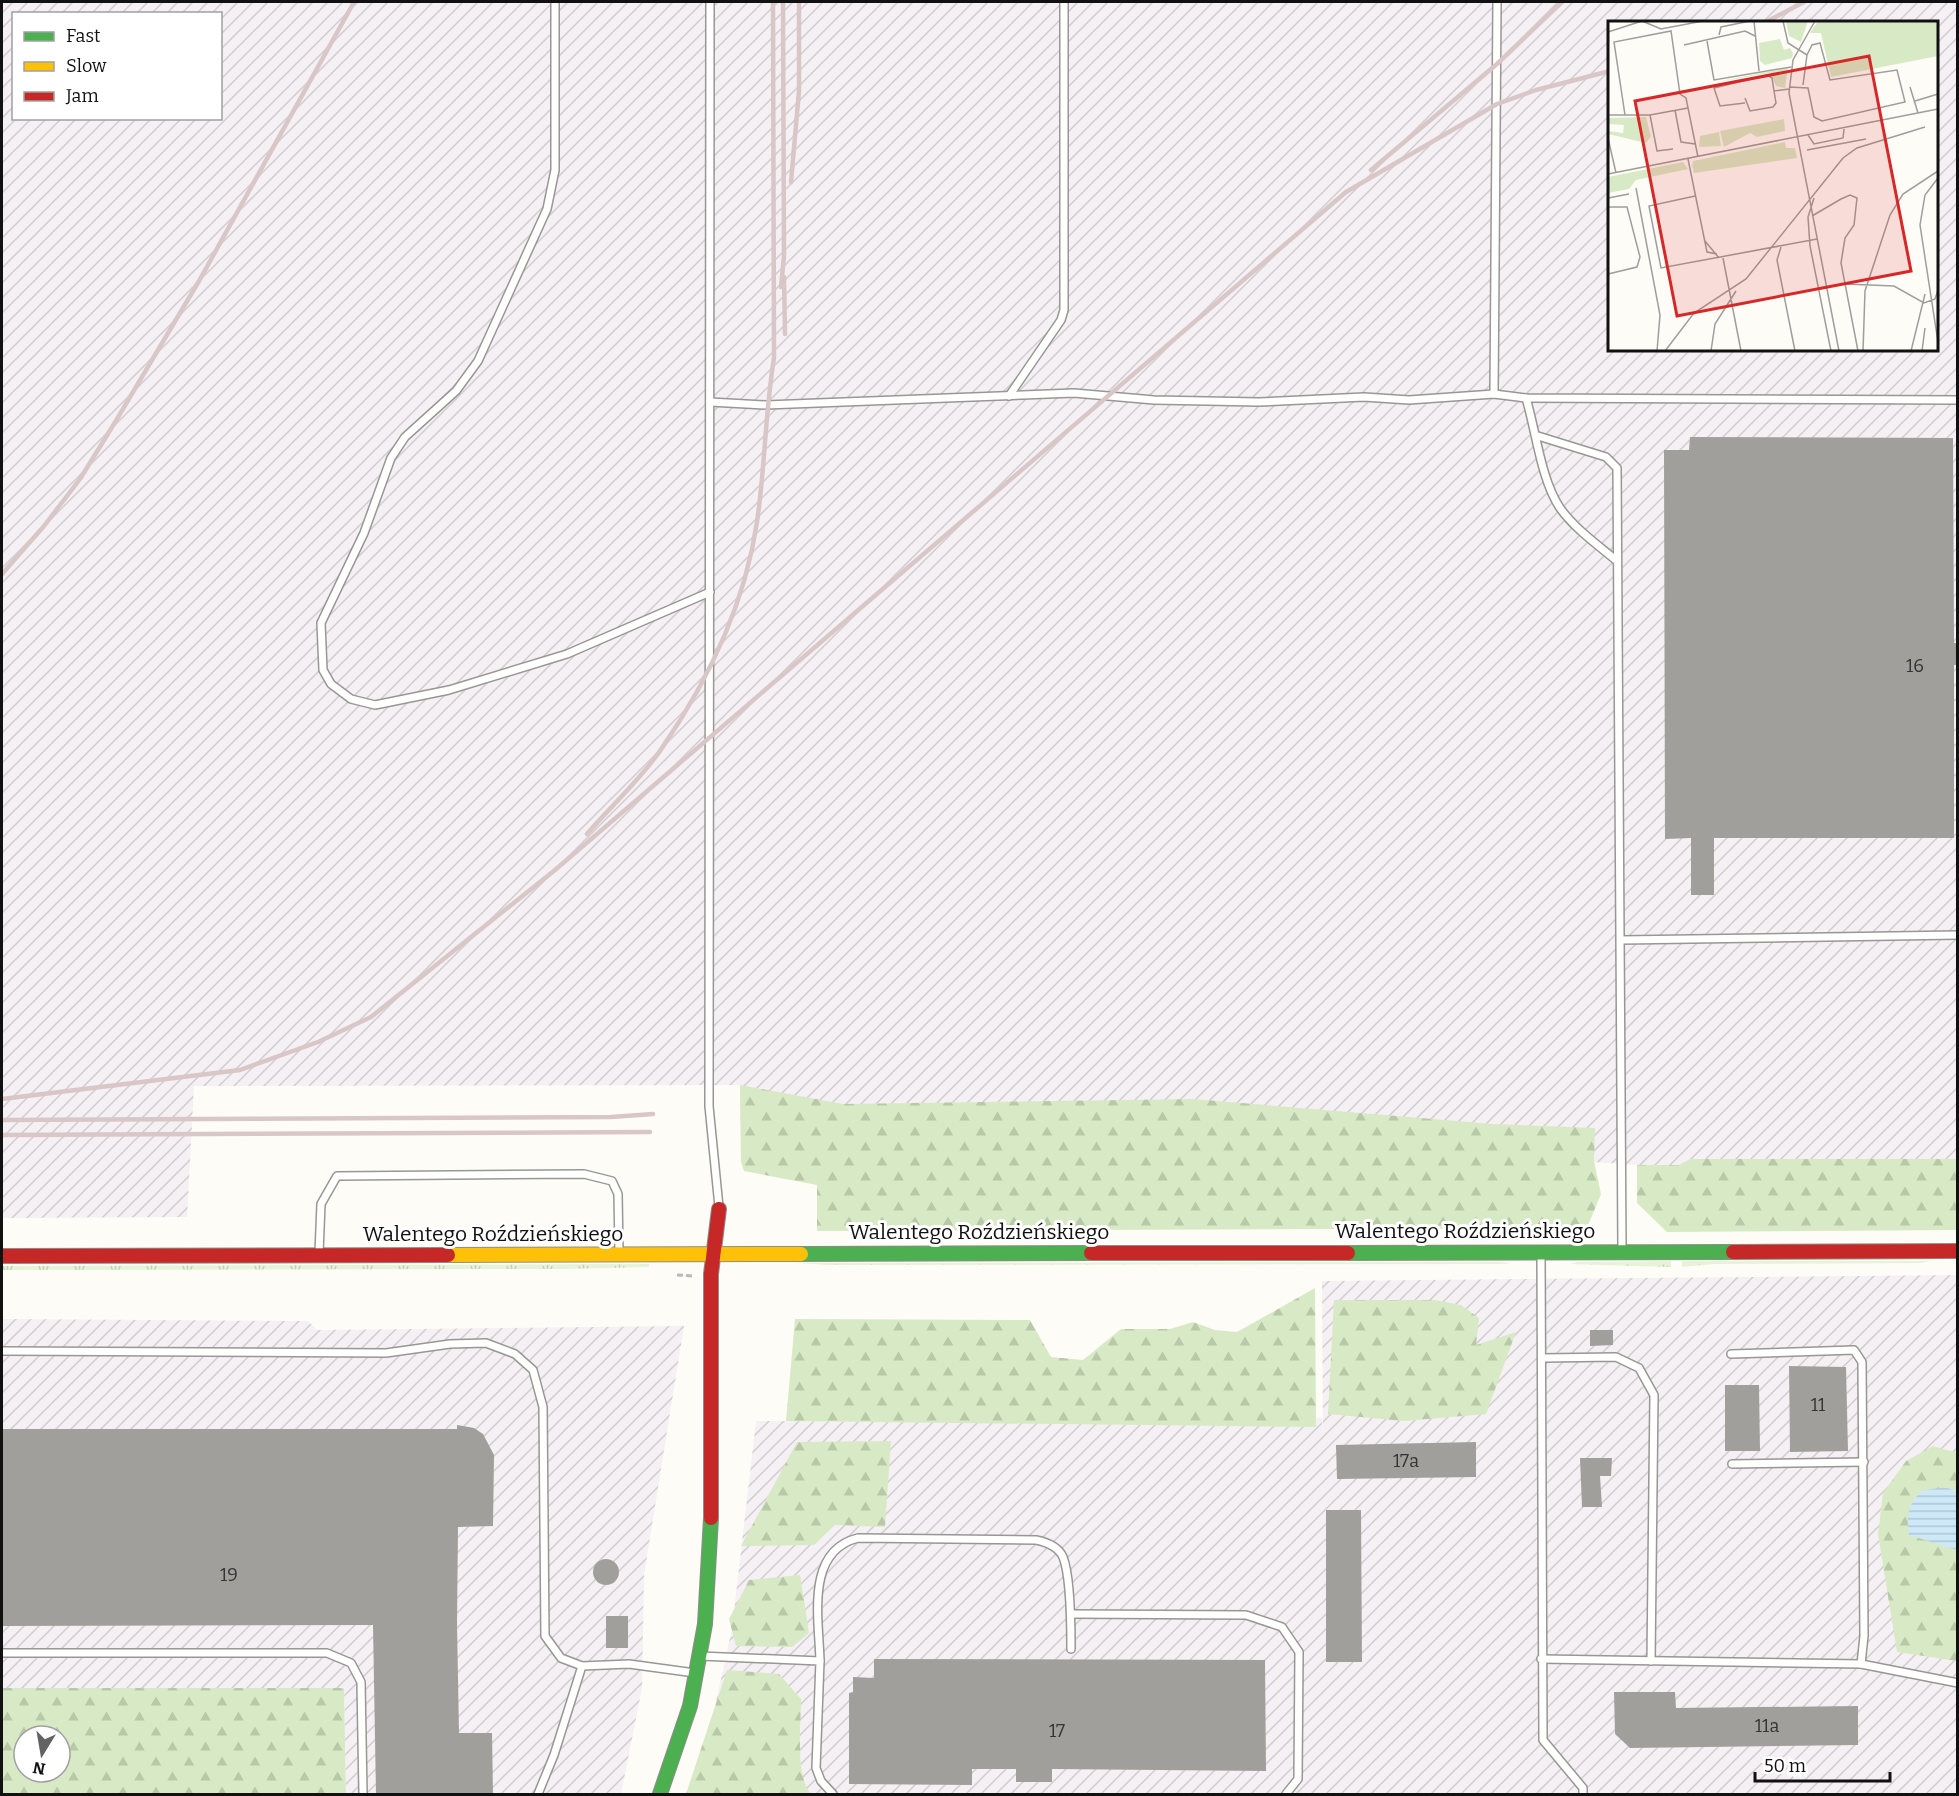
<svg xmlns="http://www.w3.org/2000/svg" width="1959" height="1796" font-family="Bitter,serif">
<style>
.industrial{fill:url(#industrial-furrows);fill-rule:evenodd}
.grass{fill:url(#grass-tufts)}
.forest{fill:url(#forest-firs);fill-rule:evenodd}
.water{fill:url(#water-rules)}
.building{fill:#a19f9c}
.lines{fill:none;stroke-linecap:round;stroke-linejoin:round}
.lane-casing{stroke:#979795;stroke-width:10}
.fast-casing{stroke:#8e8d8b;stroke-width:16}
.slow-casing{stroke:#8e8d8b;stroke-width:16}
.jam-casing{stroke:#8e8d8b;stroke-width:16}
.path{stroke:#b9b9b8;stroke-width:3;stroke-dasharray:6 3;stroke-linecap:butt}
.lane{stroke:#fffffe;stroke-width:7}
.fast{stroke:#4caf50;stroke-width:14}
.slow{stroke:#ffc107;stroke-width:14}
.jam{stroke:#c62828;stroke-width:14}
.rail{stroke:#d9c6c7;stroke-width:4.5}
.labels{text-anchor:middle;stroke-width:6;stroke-linejoin:round;paint-order:stroke}
.number-label{font-size:18px;fill:#353434}
.street-label{font-size:21px;fill:#111;stroke:#fff}
.inset-road{fill:none;stroke:#9f9e9b;stroke-width:1.5}
.view{fill:#d62828;fill-opacity:0.15;stroke:#d62828;stroke-width:3}
.inset-edge{fill:none;stroke:#111;stroke-width:3}
</style>
<defs>
<pattern id="industrial-furrows" width="10" height="10" patternUnits="userSpaceOnUse" patternTransform="scale(1.5)"><rect width="10" height="10" fill="#f5f0f3"/><path d="M-1 1l2-2M0 10L10 0M9 11l2-2" fill="none" stroke="#d1cdcf"/></pattern>
<pattern id="grass-tufts" width="24" height="20" patternUnits="userSpaceOnUse" patternTransform="scale(1.5)"><rect width="24" height="20" fill="#e7f3d7"/><path d="M3 7l-1-3M5 7V3M7 7l1-3M15 17l-1-3M17 17v-4M19 17l1-3" fill="none" stroke="#c5cfb8"/></pattern>
<pattern id="forest-firs" width="22" height="20" patternUnits="userSpaceOnUse" patternTransform="scale(1.5)"><rect width="22" height="20" fill="#d8eac5"/><path d="M5 1l3.5 6h-7zM16 11l3.5 6h-7z" fill="#b8c8a8"/></pattern>
<pattern id="water-rules" width="6" height="5" patternUnits="userSpaceOnUse" patternTransform="scale(1.5)"><rect width="6" height="5" fill="#cde8f7"/><path d="M0 2.5h6" fill="none" stroke="#afc6d3"/></pattern>
</defs>
<rect width="100%" height="100%" fill="#fdfcf7"/>
<g class="industrial">
<path d="M2,2H1957V1159H1690L1680,1165H1637L1578,1161L741,1162L740,1085L194,1086L187,1217L2,1218ZM14,14H220V118H14ZM1610,22H1936V350H1610Z"/>
<path d="M1957,1275V1794H691L700,1775L732,1629L756,1421L945,1422L1322,1418L1323,1435L1322,1281Z"/>
<path d="M2,1319L308,1321L317,1330L684,1326L644,1575L642,1688L621,1794H346L344,1688H2Z"/>
</g>
<g class="grass">
<path d="M1671,1261V1267L1570,1264L1578,1262Z"/>
<path d="M1682,1261H1931L1920,1263L1714,1264L1682,1267Z"/>
<path d="M1500,1262L1512,1264L828,1265L795,1263Z"/>
<path d="M649,1264V1267L562,1269L2,1270V1266Z"/>
</g>
<g class="forest">
<path d="M740,1085L843,1104L1193,1099L1493,1124L1595,1128L1594,1161L1601,1194L1587,1228L817,1231V1185L744,1171L741,1162Z"/>
<path d="M1690,1159H1957V1230L1667,1232L1637,1203V1165H1679Z"/>
<path d="M1315,1288L1316,1427L786,1421L795,1319L1030,1320L1051,1357L1083,1360L1121,1329H1170L1193,1322L1215,1330L1237,1332Z"/>
<path d="M1334,1300H1434L1461,1305L1479,1318L1476,1345L1516,1332L1486,1414L1404,1421L1328,1414Z"/>
<path d="M891,1441L885,1527L835,1525L814,1545L741,1546L797,1442Z"/>
<path d="M1933,1446L1957,1453V1491L1944,1487L1952,1548L1957,1550V1661L1897,1652L1878,1534L1883,1493L1906,1461Z"/>
<path d="M800,1575L809,1633L792,1647L736,1646L729,1619L749,1580Z"/>
<path d="M727,1670L779,1674L801,1699C801,1724 795,1776 811,1794H686Z"/>
<path d="M2,1688H344L346,1794H2ZM24,1736H60V1772H24Z"/>
</g>
<path class="water" d="M1944,1487L1957,1491V1550L1909,1535C1906,1517 1908,1505 1921,1491Z"/>
<g class="building">
<path d="M1690,437L1953,438L1954,643H1958V665H1954V838H1714V895H1691V838L1665,839L1664,450H1689Z"/>
<path d="M1590,1330H1613V1345L1590,1346Z"/>
<path d="M1789,1366L1846,1367L1848,1451L1790,1452Z"/>
<path d="M1725,1385H1759L1760,1451H1725Z"/>
<path d="M457,1425L474,1428L483,1434L494,1455L493,1526L458,1527L457,1624L459,1733H492L493,1794H376L373,1625L2,1626V1429H457Z"/>
<path d="M1476,1442V1477L1337,1479L1336,1445Z"/>
<path d="M1580,1458H1612L1611,1476H1600L1602,1507H1582Z"/>
<path d="M1326,1510H1361L1362,1662H1326Z"/>
<circle cx="606" cy="1572" r="13"/>
<rect x="606" y="1616" width="22" height="32"/>
<path d="M874,1659L1265,1660L1266,1771L1052,1769V1782H1016V1769H972V1785L849,1784V1693L853,1692V1677L874,1678Z"/>
<path d="M1614,1692H1675L1676,1708L1858,1706V1745L1630,1748L1615,1734Z"/>
</g>
<g class="lines">
<defs>
<g id="lane">
<path d="M555,2V170L547,209L478,361L456,391L405,437L391,458L364,533L321,623L323,670L331,684L351,699L375,705L449,690L567,654L710,592"/>
<path d="M710,2L709,1106L719,1207"/>
<path d="M1494,394L1497,2"/>
<path d="M1009,396L1061,320L1064,310V2"/>
<path d="M1526,398C1536,431 1541,480 1560,508C1575,529 1598,545 1617,561"/>
<path d="M710,402L766,405L1074,393L1154,400L1259,402L1364,397L1409,400L1494,394L1526,398L1958,400"/>
<path d="M1538,436L1606,457L1617,468L1622,1249"/>
<path d="M1621,940L1958,935"/>
<path d="M319,1253L321,1204L337,1176L584,1174L612,1181L618,1194L619,1252"/>
<path d="M1541,1254L1543,1740L1583,1788V1794"/>
<path d="M2,1351L386,1353L450,1344L486,1343L515,1354L533,1370L543,1407L545,1636L561,1658L582,1666L629,1664L695,1673"/>
<path d="M1731,1354L1854,1350L1862,1362L1864,1636L1861,1664"/>
<path d="M1543,1358L1616,1357L1639,1368L1654,1395L1651,1661"/>
<path d="M1732,1464L1864,1462"/>
<path d="M1071,1614L1246,1615L1282,1627L1299,1652L1298,1779L1286,1794"/>
<path d="M2,1653H327L351,1663L361,1682L363,1794"/>
<path d="M700,1656L820,1661L816,1768L821,1781L833,1794"/>
<path d="M1541,1659L1861,1664L1958,1683"/>
<path d="M820,1661C819,1619 805,1551 858,1538L1036,1540C1046,1542 1058,1546 1063,1557C1071,1577 1071,1627 1071,1649"/>
<path d="M538,1794L554,1755L582,1666"/>
</g>
<g id="fast">
<path d="M1348,1253L1733,1252"/>
<path d="M801,1254L1091,1253"/>
<path d="M660,1794L690,1706L705,1624L711,1518"/>
</g>
<path id="slow" d="M448,1255L801,1254"/>
<g id="jam">
<path d="M1733,1252L1958,1251"/>
<path d="M1091,1253H1348"/>
<path d="M2,1256L448,1255"/>
<path d="M711,1518V1274L719,1209"/>
</g>
</defs>
<use href="#lane" class="lane-casing"/>
<use href="#fast" class="fast-casing"/>
<use href="#slow" class="slow-casing"/>
<use href="#jam" class="jam-casing"/>
<path class="path" d="M677,1275L694,1276"/>
<use href="#lane" class="lane"/>
<use href="#fast" class="fast"/>
<use href="#slow" class="slow"/>
<use href="#jam" class="jam"/>
<g class="rail">
<path d="M1766,22L1804,2"/>
<path d="M1371,170L1497,64L1562,2"/>
<path d="M791,182L799,91V2"/>
<path d="M784,277L785,334"/>
<path d="M781,287L784,256L783,2"/>
<path d="M2,574L44,526L80,479L114,424L199,281L354,2"/>
<path d="M587,834C610,807 643,777 662,748C708,681 745,603 757,522C765,468 765,413 774,358L773,2"/>
<path d="M2,1099L240,1070L318,1042L371,1017L555,870L1346,192L1497,104L1536,90L1610,71"/>
<path d="M2,1120L611,1117L653,1114"/>
<path d="M2,1135L650,1132"/>
</g>
</g>
<g class="labels">
<g class="number-label">
<text x="1915" y="672">16</text>
<text x="1818" y="1411">11</text>
<text x="1406" y="1467">17a</text>
<text x="229" y="1581">19</text>
<text x="1767" y="1732">11a</text>
<text x="1057" y="1737">17</text>
</g>
<g class="street-label">
<text x="1465" y="1238">Walentego Roździeńskiego</text>
<text x="979" y="1239">Walentego Roździeńskiego</text>
<text x="493" y="1241">Walentego Roździeńskiego</text>
</g>
</g>
<g transform="translate(1608 21)">
<rect width="330" height="330" fill="#fdfcf7"/>
<path d="M178,0H200L193,21L181,15ZM210,0H330V35L223,56L213,12H202ZM172,18L176,29L182,27L185,32L184,37L157,44L152,40L151,22ZM180,47L177,67L168,65L162,52L103,62ZM38,96L43,115L38,122L0,113V110L15,112L16,104L0,103V97ZM176,98L177,110L149,116L142,112L116,126L112,110ZM111,111L113,125L91,126L92,115ZM177,121L178,127H187L189,137L86,152L84,144L85,140ZM75,141L80,148L28,159L21,168L0,172V156Z" fill="#d8eac5"/>
<path class="inset-road" d="M34,0L53,8L95,0M146,0L151,50M175,0L180,22L199,34M207,0L185,39L181,72L231,330M0,11L34,0M111,14L113,6L142,0M99,20L106,59L183,46M76,24L137,10L147,15M181,66L200,67L206,96L214,100L297,81L289,49L222,59L212,22L204,24L199,34L195,64M302,66L310,92M137,77L142,90L165,86L168,82L166,70M307,80L330,73M137,82L112,85L106,67L159,54L164,57L166,70L181,68M67,89L73,121L87,123M0,94H42L80,87M17,94L6,21L63,10L72,73L78,77L90,136M42,94L49,130L65,128M200,114L206,123L235,117L236,108M0,117L8,152M199,129L258,118M80,138L99,231L109,233M0,153L330,88M330,157L317,174L312,204L330,321M28,167L52,294L49,330M87,175L41,185L53,247L209,218M0,177L21,173M206,177L200,196L202,225L223,330M0,186H19L32,236L29,246L0,253M204,195L233,178L242,174L249,177L246,204L237,217L233,242L250,330M97,220L111,237M173,226L169,239L187,330M115,237L133,330M237,263L286,265L316,282L327,278L330,269M57,330L86,292L138,258L235,137L249,127L317,106M103,330L107,303L128,270M255,330L257,270L282,194L295,173L330,150M303,330L317,273M314,330L317,307"/>
<path class="view" d="M261,35L303,250L69,295L27,80Z"/>
<rect width="330" height="330" class="inset-edge"/>
</g>
<rect width="1959" height="1796" fill="none" stroke="#111111" stroke-width="6"/>
<rect x="12" y="12" width="210" height="108" fill="#ffffff" stroke="#a0a0a0" stroke-width="1.5"/>
<rect x="24" y="32" width="30" height="9" fill="#4caf50" stroke="#a0a0a0" stroke-width="1.5"/>
<text x="66" y="42" font-size="18" fill="#111111">Fast</text>
<rect x="24" y="62" width="30" height="9" fill="#ffc107" stroke="#a0a0a0" stroke-width="1.5"/>
<text x="66" y="72" font-size="18" fill="#111111">Slow</text>
<rect x="24" y="92" width="30" height="9" fill="#c62828" stroke="#a0a0a0" stroke-width="1.5"/>
<text x="66" y="102" font-size="18" fill="#111111">Jam</text>
<g transform="translate(42 1754) rotate(191)"><circle r="28" fill="#ffffff" stroke="#a0a0a0" stroke-width="1.5"/>
<path d="M0-4.5L10 22L0 15L-10 22Z" fill="#646362"/>
<text y="-9" font-size="16" font-weight="bold" text-anchor="middle" fill="#111111">N</text>
</g>
<path d="M1755 1772v9h135v-9" fill="none" stroke="#111111" stroke-width="3"/>
<text x="1764" y="1772" font-size="18" fill="#111111" stroke="#ffffff" stroke-width="4.5" paint-order="stroke">50 m</text>
</svg>
